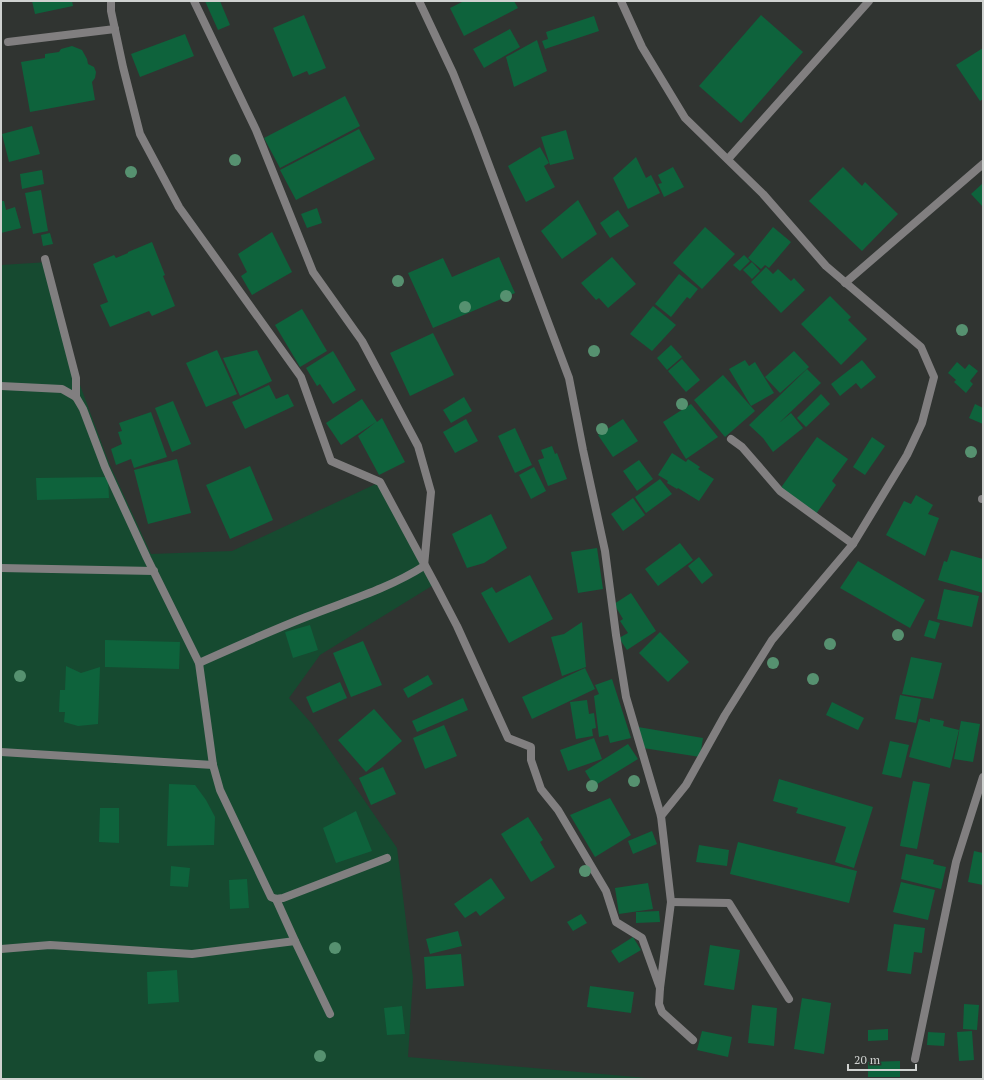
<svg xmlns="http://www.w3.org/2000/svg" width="984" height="1080" font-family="'PT Serif',serif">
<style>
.green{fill:#164a30}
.building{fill:#0e633c}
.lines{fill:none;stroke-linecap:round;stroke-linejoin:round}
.minor{stroke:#817f80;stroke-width:8}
.tree{fill:#569170}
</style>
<rect width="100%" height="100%" fill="#303431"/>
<path class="green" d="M49,262L77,377L109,463L151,554L232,551L380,482L435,584L320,655L289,698L312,724L397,848L413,978L408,1057L658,1079H1V265Z"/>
<g class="building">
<path d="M32,1H72L73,6L35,14Z"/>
<path d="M205,1H220L230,25L218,30Z"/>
<path d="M464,1H514L518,8L464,36L450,8Z"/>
<path d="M304,15L326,68L309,75L307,71L293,77L273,28Z"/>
<path d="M761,15L803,52L741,123L699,86Z"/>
<path d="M594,16L599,31L545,49L542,41L548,39L546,32Z"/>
<path d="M510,29L520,47L484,68L473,49Z"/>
<path d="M185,34L194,56L140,77L131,54Z"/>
<path d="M537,40L547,71L514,87L506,57Z"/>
<path d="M72,46L82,50L87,59L88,64L94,67L96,72L95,78L92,82L95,100L30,112L21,62L45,58V54L59,52L61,49Z"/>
<path d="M983,48V99L980,101L956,65Z"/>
<path d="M345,96L360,126L280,168L264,138Z"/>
<path d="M32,126L40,154L9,162L2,134Z"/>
<path d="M359,129L375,159L296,200L280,170Z"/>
<path d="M566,130L574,159L550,165L541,137Z"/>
<path d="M540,147L549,163L544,166L555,187L526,202L508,166Z"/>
<path d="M636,157L646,178L651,175L660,193L628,209L613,178Z"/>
<path d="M673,167L684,187L664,197L658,184L662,183L658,175Z"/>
<path d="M843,167L862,186L865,182L898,214L862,251L809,201Z"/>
<path d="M42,170L44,184L22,189L20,174Z"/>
<path d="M983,183V207L971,194Z"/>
<path d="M41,190L48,231L33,234L25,193Z"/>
<path d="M578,200L597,234L562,259L541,231Z"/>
<path d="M1,201H4L6,210L15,207L21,228L1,233Z"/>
<path d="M317,208L322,223L307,228L301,214Z"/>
<path d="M618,210L629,226L610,238L600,223Z"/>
<path d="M705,227L735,254L702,289L673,263Z"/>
<path d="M773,227L791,242L769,268L765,265L761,269L748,258Z"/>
<path d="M272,232L292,272L252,295L241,276L247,272L238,254Z"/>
<path d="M50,233L53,244L43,246L41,235Z"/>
<path d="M152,242L165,275L163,276L175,306L152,316L149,311L110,327L100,305L108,302L93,264L114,255L116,258L128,253V252Z"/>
<path d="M744,255L750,261L740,271L733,265Z"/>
<path d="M499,257L515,293L433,328L408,273L443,258L452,277Z"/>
<path d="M612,257L636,284L608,308L599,298L596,300L581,283Z"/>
<path d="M752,262L760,271L752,279L743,270Z"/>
<path d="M766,267L773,274L778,269L791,281L794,278L805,290L781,313L751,282Z"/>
<path d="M679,274L698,289L690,299L687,297L671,317L655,304Z"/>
<path d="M830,296L851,317L848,320L867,339L841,365L801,324Z"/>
<path d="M653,306L676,325L652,351L630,334Z"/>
<path d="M302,309L327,351L300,367L275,325Z"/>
<path d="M433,333L454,375L410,396L390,353Z"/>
<path d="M671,345L682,357L667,370L657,358Z"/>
<path d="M217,350L237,394L206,407L186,363Z"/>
<path d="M257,350L272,381L240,396L223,358Z"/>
<path d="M333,351L356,390L333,404L320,384L317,386L306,368Z"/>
<path d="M794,351L809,367L780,393L765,377Z"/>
<path d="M682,359L700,380L686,392L668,371Z"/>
<path d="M745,360L749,366L755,362L774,393L751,406L729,369Z"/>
<path d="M862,360L876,377L861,389L856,383L840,396L831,384Z"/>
<path d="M957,362L965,369L969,364L978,371L970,381L973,384L966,393L954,382L956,380L948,373Z"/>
<path d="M807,369L821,383L779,423L791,413L803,428L773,452L763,438L749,425Z"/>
<path d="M723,375L755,411L725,437L694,400Z"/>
<path d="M269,385L276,399L288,394L294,406L245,429L232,402Z"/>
<path d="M821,394L830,404L806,427L797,418Z"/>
<path d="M464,397L472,411L451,423L443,410Z"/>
<path d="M362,399L377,422L382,418L405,462L379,475L358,436L376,422L341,445L326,423Z"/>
<path d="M173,401L191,444L172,452L155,408Z"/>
<path d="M691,404L718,437L686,459L663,422Z"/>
<path d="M975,404L983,408V424L969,418Z"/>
<path d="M151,412L167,457L134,468L131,459L116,465L111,449L122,444L118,432L122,431L119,423Z"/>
<path d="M466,419L478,441L455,453L443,432Z"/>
<path d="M623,419L638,441L613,457L598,435Z"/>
<path d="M515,428L532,465L515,473L498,436Z"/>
<path d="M817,437L848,459L832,481L836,485L816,514L780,489Z"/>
<path d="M872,437L885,446L865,475L853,467Z"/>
<path d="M552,446L555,454L557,453L567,479L548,486L538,460L544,458L541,450Z"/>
<path d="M672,453L686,462L688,459L700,467L698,469L714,479L699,501L678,488L677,489L667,483L668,481L658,475Z"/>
<path d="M177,459L191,513L148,524L134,470Z"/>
<path d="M639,460L653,479L637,491L623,471Z"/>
<path d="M250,466L273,520L230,539L206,485Z"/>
<path d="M534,467L546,491L531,499L519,475Z"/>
<path d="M108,477L109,498L37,500L36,478Z"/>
<path d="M660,479L672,494L646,513L635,497Z"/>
<path d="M916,495L933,505L928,514L939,518L925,556L886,535L904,501L911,504Z"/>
<path d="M633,498L645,515L623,531L611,514Z"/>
<path d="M491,514L507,548L484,563L467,568L452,534Z"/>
<path d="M680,543L693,560L658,586L645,569Z"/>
<path d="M597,548L603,589L578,593L571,552Z"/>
<path d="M951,550L983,559V593L938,580L944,561L947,562Z"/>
<path d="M699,557L713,575L702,584L688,566Z"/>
<path d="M858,561L925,600L910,628L840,588Z"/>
<path d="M530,575L553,619L509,643L481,593L492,587L496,593Z"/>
<path d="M944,589L979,596L972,627L937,619Z"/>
<path d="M631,593L656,631L627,650L619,638L628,633L620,621L623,619L614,604Z"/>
<path d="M929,620L940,623L935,639L924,636Z"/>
<path d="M582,622L586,667L562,676L551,637L564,634Z"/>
<path d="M310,625L318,650L293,658L285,632Z"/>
<path d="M660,632L689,662L668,682L639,653Z"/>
<path d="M105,640L180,642L179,669L105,667Z"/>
<path d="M363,641L382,685L351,697L333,653Z"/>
<path d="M911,657L942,663L933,699L902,694Z"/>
<path d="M66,666L81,673L100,667L98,724L78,726L64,722L65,712H59L60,690H65Z"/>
<path d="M585,668L595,689L532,719L522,697Z"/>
<path d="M428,675L433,684L408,698L403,689Z"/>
<path d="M612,679L631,738L610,743L608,735L599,737L594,696L599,694L595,685Z"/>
<path d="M340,682L347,698L313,713L306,697Z"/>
<path d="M900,695L921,699L916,723L895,719Z"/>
<path d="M463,698L468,710L417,732L412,721Z"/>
<path d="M587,700L589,714L594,713L596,728L592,729L593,736L576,739L570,702Z"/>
<path d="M832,702L864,718L858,730L826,715Z"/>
<path d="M374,709L402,741L366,772L338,740Z"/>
<path d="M930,718L944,721L943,726L959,730L950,768L909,757L919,719L930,722Z"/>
<path d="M961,721L980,724L973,762L954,759Z"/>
<path d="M444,725L457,756L425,769L413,738Z"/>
<path d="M638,727L703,738L700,757L643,748Z"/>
<path d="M594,738L602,759L568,771L560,750Z"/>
<path d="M890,741L909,745L901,778L882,774Z"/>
<path d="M628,744L638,759L594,786L585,771Z"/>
<path d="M383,767L396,794L371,805L359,778Z"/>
<path d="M779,779L873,807L854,868L835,862L846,827L796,813L798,808L773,801Z"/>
<path d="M913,781L930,784L917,849L900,846Z"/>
<path d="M169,784L195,785L206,800L215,817L214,845L167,846Z"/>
<path d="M610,798L631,835L595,857L570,815Z"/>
<path d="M100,808H119V843L99,842Z"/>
<path d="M356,811L372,851L336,863L323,828Z"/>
<path d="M528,817L543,840L540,842L555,867L531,882L501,834Z"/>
<path d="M652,831L657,844L633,854L628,841Z"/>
<path d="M738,842L857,871L849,903L730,874Z"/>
<path d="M699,845L729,850L727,866L696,862Z"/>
<path d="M974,851L983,853V885L968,882Z"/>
<path d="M906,854L934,860L933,864L946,867L941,889L901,879Z"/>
<path d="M171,866L190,868L188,887L170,886Z"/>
<path d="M491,878L505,898L480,916L476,911L465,918L454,904Z"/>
<path d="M247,879L249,908L230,909L229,880Z"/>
<path d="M901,882L935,890L928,920L893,912Z"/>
<path d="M648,883L653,909L619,914L615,888Z"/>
<path d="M659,911L660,922L636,923V912Z"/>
<path d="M581,914L587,923L573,931L567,922Z"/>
<path d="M894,924L925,928L922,953L914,952L911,974L887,971Z"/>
<path d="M458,931L462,946L430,954L426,939Z"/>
<path d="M633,937L641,950L619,963L611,951Z"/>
<path d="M710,945L740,950L734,990L704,985Z"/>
<path d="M461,954L464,986L426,989L424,957Z"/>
<path d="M177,970L179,1002L148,1004L147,972Z"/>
<path d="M590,986L634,992L631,1013L587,1007Z"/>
<path d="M802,998L831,1003L824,1054L794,1049Z"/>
<path d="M964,1004L979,1005L977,1030L963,1029Z"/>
<path d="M752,1005L777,1008L774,1046L748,1043Z"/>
<path d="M402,1006L405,1034L387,1035L384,1008Z"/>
<path d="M888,1029V1040L868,1041V1030Z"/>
<path d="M702,1031L732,1037L728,1057L697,1050Z"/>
<path d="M972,1031L974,1060L959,1061L957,1032Z"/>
<path d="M928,1032L945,1033L944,1046L927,1045Z"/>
<path d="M900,1061V1077H868V1062Z"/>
</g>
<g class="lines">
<g class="minor">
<path d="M111,1V11L123,67L140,134L179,207L301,377L331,461L380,482L435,584L457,626L508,738L531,747V760L541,789L558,810L606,891L616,922L642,938L660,988"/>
<path d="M194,1L256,130L313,272L362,341L418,446L431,492L424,566C388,589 346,601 306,617C270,631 235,647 199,663"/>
<path d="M419,1L453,73L475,128L569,378L583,450L605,551L616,635L626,697L661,816L671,902L660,988L659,1004L662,1012L693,1040"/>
<path d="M621,1L642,47L685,118L763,194L826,266L921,347L934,377L922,423L907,455L853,544L772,640L725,715L686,785L661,816"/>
<path d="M8,42L115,29"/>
<path d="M728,159L869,1"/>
<path d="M45,259L76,378V397"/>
<path d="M845,283L983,164"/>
<path d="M1,386L62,389L76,397L83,409L105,467L147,558L199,663L213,765L220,790L271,897L276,899L283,898L387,858"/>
<path d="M731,439L742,447L780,491L853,544"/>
<path d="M982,499H983"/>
<path d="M1,568L154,571"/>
<path d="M1,752L213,765"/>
<path d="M276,899L295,941"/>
<path d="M671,902L729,903L789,999"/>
<path d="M1,949L50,945L192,954L295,941L330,1014"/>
<path d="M915,1059L956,862L983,777"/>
</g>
</g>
<g class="tree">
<circle cx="235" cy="160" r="6"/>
<circle cx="131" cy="172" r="6"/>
<circle cx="398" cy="281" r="6"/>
<circle cx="506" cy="296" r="6"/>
<circle cx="465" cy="307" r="6"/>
<circle cx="962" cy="330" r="6"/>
<circle cx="594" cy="351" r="6"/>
<circle cx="682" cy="404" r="6"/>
<circle cx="602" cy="429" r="6"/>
<circle cx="971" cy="452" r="6"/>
<circle cx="898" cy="635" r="6"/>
<circle cx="830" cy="644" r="6"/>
<circle cx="773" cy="663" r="6"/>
<circle cx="20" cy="676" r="6"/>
<circle cx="813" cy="679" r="6"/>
<circle cx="634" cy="781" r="6"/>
<circle cx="592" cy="786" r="6"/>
<circle cx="585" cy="871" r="6"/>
<circle cx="335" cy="948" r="6"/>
<circle cx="320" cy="1056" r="6"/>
</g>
<rect width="984" height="1080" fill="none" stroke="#cfd2d0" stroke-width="4"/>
<path d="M848 1064v6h68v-6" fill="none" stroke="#cfd2d0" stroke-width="2"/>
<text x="854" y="1064" font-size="12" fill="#cfd2d0" stroke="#303431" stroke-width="3" paint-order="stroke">20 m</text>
</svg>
